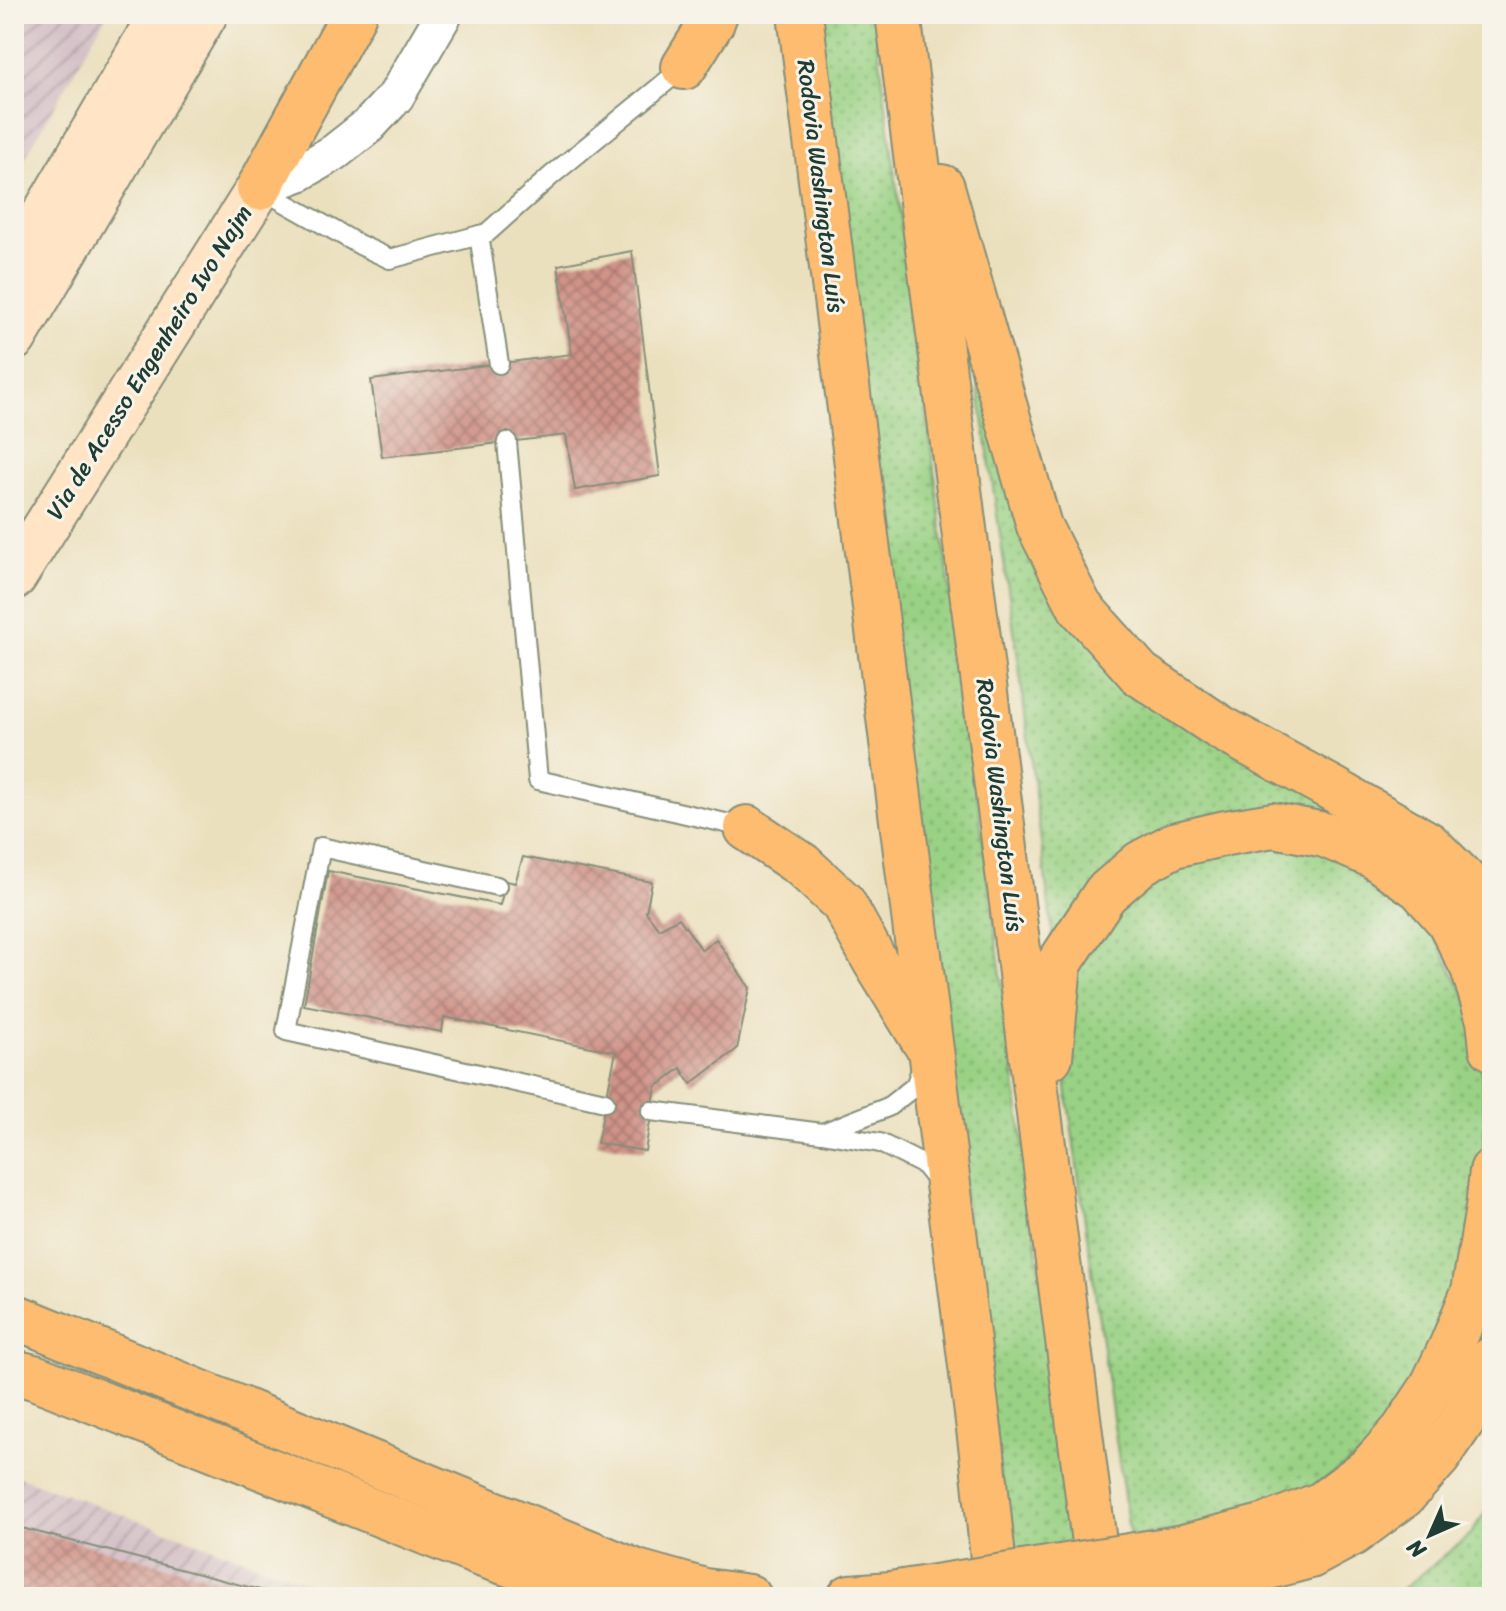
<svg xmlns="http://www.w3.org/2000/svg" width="1506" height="1611" font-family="Sriracha,sans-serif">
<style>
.industrial{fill:url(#industrial-furrows)}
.grass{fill:url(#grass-dots);stroke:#5c885c;stroke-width:2}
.building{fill:url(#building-cross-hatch)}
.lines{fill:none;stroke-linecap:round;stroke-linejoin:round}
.lane-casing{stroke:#858e79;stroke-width:22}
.street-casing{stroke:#858e79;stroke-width:40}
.secondary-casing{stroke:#858e79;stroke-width:48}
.highway-casing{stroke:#858e79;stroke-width:48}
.lane{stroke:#fff;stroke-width:18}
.street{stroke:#fff;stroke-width:36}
.secondary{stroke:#ffe4c6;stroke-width:44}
.highway{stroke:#febc70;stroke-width:44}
.highway-bridge-casing{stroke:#858e79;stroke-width:48;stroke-linecap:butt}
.highway-bridge{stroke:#febc70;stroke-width:44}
.labels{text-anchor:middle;stroke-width:6;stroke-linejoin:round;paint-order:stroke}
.street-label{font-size:24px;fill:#1f3d34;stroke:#f7f3e8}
</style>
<defs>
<pattern id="industrial-furrows" width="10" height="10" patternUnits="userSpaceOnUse" patternTransform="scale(2)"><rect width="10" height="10" fill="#d2bdc5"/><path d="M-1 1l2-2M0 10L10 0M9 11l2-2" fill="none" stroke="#aa9ba1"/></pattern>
<pattern id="grass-dots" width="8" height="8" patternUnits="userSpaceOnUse" patternTransform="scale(2)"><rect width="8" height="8" fill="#9ad285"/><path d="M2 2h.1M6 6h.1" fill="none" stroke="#7dac6e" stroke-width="1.8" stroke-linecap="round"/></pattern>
<pattern id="building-cross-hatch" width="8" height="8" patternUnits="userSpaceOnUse" patternTransform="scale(2)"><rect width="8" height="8" fill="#d09388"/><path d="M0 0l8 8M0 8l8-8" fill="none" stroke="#a87970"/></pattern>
</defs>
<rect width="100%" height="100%" fill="#f7f3e8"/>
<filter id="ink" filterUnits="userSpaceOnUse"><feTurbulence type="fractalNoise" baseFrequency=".0125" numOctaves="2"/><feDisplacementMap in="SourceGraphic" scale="16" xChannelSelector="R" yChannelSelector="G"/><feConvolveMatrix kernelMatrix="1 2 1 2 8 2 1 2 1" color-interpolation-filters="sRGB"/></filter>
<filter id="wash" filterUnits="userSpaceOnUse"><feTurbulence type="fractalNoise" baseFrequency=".006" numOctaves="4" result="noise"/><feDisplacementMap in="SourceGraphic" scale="32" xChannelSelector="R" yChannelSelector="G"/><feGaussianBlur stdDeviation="1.8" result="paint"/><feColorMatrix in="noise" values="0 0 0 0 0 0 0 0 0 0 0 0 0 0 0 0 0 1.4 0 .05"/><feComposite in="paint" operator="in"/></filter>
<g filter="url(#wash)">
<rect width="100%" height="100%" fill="#ebe0be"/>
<g class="industrial">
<path d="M14,14H107L14,177Z"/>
<path d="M14,1475L348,1597H14Z"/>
</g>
<g class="grass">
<path d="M815,14H874L1083,1597H1015Z"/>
<path d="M966,302L1076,612L1427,853L1239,809L1055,954L1018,658Z"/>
<path d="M1272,845L1316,847L1415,899L1478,1020L1485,1119L1476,1229L1445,1339L1384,1439L1276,1513L1130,1538L1064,1074L1066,1016L1080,966L1110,922L1158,879L1212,854Z"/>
<path d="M1492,1504V1597H1393L1471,1534Z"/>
</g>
<g id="blocks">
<g class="building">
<path d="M632,251L660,476L575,490L566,435L382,457L371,380L572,354L558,265Z"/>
<path d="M523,857L652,882L646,912L659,929L679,918L702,950L716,939L750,988L737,1049L691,1084L681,1068L656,1087L645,1151L597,1143L616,1052L444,1017L442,1032L304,1005L328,871L500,905L506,881L515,883Z"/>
<path d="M14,1526L283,1596V1597H14Z"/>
</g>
</g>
</g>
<g filter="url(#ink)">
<use href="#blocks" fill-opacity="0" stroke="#858e79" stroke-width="2"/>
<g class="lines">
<defs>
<g id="lane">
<path d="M259,188L360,245L390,259L487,233L552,175L684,67"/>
<path d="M479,235L499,364"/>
<path d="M507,442L538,780L747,828"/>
<path d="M497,886L321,847L286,1031L605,1102"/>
<path d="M651,1111L822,1133L880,1143L924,1165L937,1181"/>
<path d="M825,1132L888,1107L915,1086L922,1067"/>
</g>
<path id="street" d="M259,188L299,173L335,152L368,126L396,96L444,14"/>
<g id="secondary">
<path d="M14,266L162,14"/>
<path d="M14,338L205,14"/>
<path d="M14,577L259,188"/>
</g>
<g id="highway">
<path d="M800,14L982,1453L997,1597"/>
<path d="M898,14L1101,1597"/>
<path d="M684,67L712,22L715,14"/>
<path d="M942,187L1039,526L1080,607L1140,674L1221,728L1333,789L1428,844L1472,888L1492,919"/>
<path d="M259,188L354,14"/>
<path d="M747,828L802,865L843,903L875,961L924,1041"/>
<path d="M1050,1057L1059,964L1105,894L1141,863L1174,845L1226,833L1273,825L1325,835L1374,856L1420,888L1449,921L1473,968L1489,1020L1492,1048"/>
<path d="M14,1316L637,1572L705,1591L749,1597"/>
<path d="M14,1372L34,1377L483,1555L608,1597"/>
<path d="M1179,1548L1266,1526L1322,1504L1370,1468L1403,1431L1431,1389L1452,1345L1474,1291L1488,1208L1492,1171"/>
<path d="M1177,1585L1246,1573L1310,1556L1353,1533L1403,1496L1438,1457L1469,1411L1492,1359"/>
<path d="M850,1597L891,1594"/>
</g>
</defs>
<use href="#lane" class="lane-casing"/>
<use href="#street" class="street-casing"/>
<use href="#secondary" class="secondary-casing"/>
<use href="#highway" class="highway-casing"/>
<use href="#lane" class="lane"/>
<use href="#street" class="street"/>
<use href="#secondary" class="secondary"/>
<use href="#highway" class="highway"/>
<defs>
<g id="highway-bridge">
<path d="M891,1594L1179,1548"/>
<path d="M1098,1597L1177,1585"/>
</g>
</defs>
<use href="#highway-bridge" class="highway-bridge-casing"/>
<use href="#highway-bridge" class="highway-bridge"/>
</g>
</g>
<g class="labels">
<g class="street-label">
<text transform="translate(821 186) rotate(83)" y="8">Rodovia Washington Luís</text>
<text transform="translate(149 362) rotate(-58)" y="8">Via de Acesso Engenheiro Ivo Najm</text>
<text transform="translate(1000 805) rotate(83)" y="8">Rodovia Washington Luís</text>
</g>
</g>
<rect width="1506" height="1611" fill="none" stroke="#f7f3e8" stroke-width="48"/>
<g transform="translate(1430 1535) rotate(225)" stroke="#f7f3e8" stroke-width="6" paint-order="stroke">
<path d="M0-6L14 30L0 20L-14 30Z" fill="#1f3d34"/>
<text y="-12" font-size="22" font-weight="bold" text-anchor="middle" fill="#1f3d34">N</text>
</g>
</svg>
